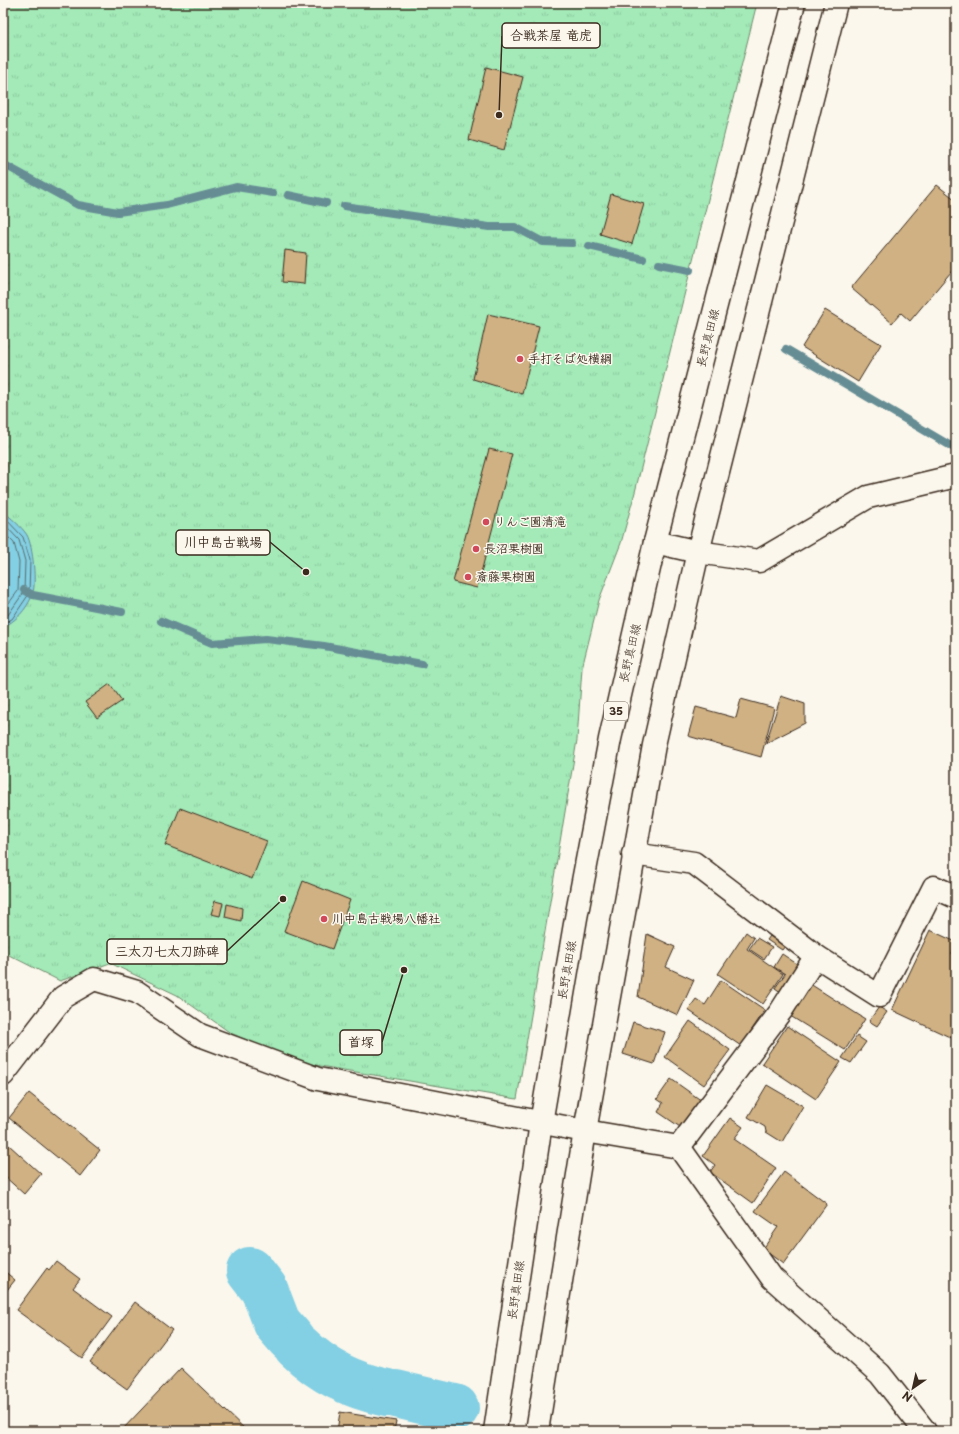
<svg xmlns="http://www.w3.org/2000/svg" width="959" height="1434" font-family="'Playpen Sans','Klee One',sans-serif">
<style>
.park{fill:url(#park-tufts);stroke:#6f8a6b}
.water{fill:#83cfe3;stroke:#668d94}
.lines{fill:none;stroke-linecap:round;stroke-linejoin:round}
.shore{stroke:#586c6d;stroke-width:1}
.stream{stroke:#668d94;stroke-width:8}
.river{stroke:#83cfe3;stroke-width:48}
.building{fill:#cfb183;stroke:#3b2a1e}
.street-casing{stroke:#3b2a1e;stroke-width:25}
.secondary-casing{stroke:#3b2a1e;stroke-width:25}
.primary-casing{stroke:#3b2a1e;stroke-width:25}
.street{stroke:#fbf7ec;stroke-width:22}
.secondary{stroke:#fbf7ec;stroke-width:22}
.primary{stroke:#fbf7ec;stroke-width:22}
.poi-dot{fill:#d1495b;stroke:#fbf7ec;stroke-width:1.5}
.labels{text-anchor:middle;stroke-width:3;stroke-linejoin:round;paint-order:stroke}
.shield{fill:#fbf7ec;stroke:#75685c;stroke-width:1}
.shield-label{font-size:11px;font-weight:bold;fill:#3b2a1e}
.street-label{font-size:12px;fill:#3b2a1e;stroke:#fbf7ec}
.poi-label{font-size:12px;font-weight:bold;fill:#3b2a1e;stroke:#fbf7ec;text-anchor:start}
.leader{fill:none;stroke:#3b2a1e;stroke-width:1.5}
.callout-dot{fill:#3b2a1e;stroke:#fbf7ec;stroke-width:1.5}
.callout{fill:#fbf7ec;stroke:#3b2a1e;stroke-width:1.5}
.callout-label{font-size:13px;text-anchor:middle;font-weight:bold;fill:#3b2a1e}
</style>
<defs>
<pattern id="park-tufts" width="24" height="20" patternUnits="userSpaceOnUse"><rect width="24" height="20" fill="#a3eab8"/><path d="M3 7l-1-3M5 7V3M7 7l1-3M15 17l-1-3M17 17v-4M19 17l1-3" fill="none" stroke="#8dc99e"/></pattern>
</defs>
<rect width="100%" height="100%" fill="#fbf7ec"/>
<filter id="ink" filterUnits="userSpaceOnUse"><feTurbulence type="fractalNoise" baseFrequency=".025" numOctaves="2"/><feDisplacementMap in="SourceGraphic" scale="8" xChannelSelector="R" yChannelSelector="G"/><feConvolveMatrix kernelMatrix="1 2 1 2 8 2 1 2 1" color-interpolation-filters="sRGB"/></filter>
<g filter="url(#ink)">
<path class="park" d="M3,3H757L635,492L621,543L599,600L582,668L577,740L517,1099L302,1063L232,1034L177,995L110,963L60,981L3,952Z"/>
<path class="water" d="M3,511C10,517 22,527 27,535C33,546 37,585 32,596C26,610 16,621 3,627Z"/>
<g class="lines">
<g class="shore">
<path d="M3,516L23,537L30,560L29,594L12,619L3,623"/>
<path d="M3,523L19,540L25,561L24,592L8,615L3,617"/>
<path d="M3,532L14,543L19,562L18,591L3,611"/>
</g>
<g class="stream">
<path d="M3,164L78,205L118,212L167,205L236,187L273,193"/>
<path d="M288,195L326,203"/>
<path d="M344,206L489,227H515L543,242L572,243"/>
<path d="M589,246L643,259"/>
<path d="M659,264L690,270"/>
<path d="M786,349L956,449"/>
<path d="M24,590L33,595L122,612"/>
<path d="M161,621L212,643L266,639L324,646L422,664"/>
</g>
<g class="river">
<path d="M250,1271L264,1289L277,1323L290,1338"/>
<path d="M297,1346C324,1372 351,1385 387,1393"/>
<path d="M396,1394L455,1408"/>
</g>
</g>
<g class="building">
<path d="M486,67L523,77L504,150L469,140Z"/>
<path d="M937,185L956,200V266L910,321L901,313L892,323L851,288Z"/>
<path d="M611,194L644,204L632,244L600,234Z"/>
<path d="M285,250L306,253L304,284L282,282Z"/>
<path d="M825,310L881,344L858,382L802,347Z"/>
<path d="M488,314L539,326L522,394L473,379Z"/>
<path d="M489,449L512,454L477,588L453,582Z"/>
<path d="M110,684L122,701L97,718L85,702Z"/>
<path d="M781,696L805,704V723L766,743Z"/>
<path d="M741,699L774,708L761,757L688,736L696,707L736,718Z"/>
<path d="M180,808L267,841L252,879L165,845Z"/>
<path d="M303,881L350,900L332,949L284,931Z"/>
<path d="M215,901L223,903L220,916L211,914Z"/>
<path d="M227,904L242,908L241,921L225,917Z"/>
<path d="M930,930L956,942L952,954L956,956V1040L892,1010Z"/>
<path d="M746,932L754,938L747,949L783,974L763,1004L718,974Z"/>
<path d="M647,934L675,947L666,967L694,980L678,1015L638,997Z"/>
<path d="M770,936L785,946L782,950L767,940Z"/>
<path d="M757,938L772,947L764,959L749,949Z"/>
<path d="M782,954L803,968L785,995L775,988L785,974L774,967Z"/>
<path d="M721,980L765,1010L741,1046L688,1010L696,999L705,1005Z"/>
<path d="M807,982L865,1019L845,1050L787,1014Z"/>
<path d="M879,1007L887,1012L877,1026L869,1021Z"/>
<path d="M690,1021L730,1050L704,1085L665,1057Z"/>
<path d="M633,1022L665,1032L654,1064L623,1054Z"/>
<path d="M787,1026L841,1062L816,1099L762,1063Z"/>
<path d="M857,1036L866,1042L851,1063L842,1058Z"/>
<path d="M671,1079L702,1101L683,1129L658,1112L663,1103L657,1099Z"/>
<path d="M767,1085L803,1106L782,1142L766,1132L765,1127L748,1117Z"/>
<path d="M29,1093L100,1150L80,1176L9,1118Z"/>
<path d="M730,1118L743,1127L734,1139L776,1168L753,1203L710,1172L715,1165L703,1156Z"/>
<path d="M9,1145L41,1174L24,1194L3,1175V1152Z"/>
<path d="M784,1172L827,1204L783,1264L763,1249L778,1227L755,1211Z"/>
<path d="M56,1261L80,1279L73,1288L112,1317L82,1358L16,1310L47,1268L49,1270Z"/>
<path d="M3,1270L15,1280L3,1295Z"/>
<path d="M135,1302L172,1330L127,1389L90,1362Z"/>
<path d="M181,1368L247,1431H121Z"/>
<path d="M340,1412L396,1421L394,1431H337Z"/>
</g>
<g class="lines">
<defs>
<g id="street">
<path d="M655,542L698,552L759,561L868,497L956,476"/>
<path d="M633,854L694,863L816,956L879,996L934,887L956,897"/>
<path d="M585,1131L679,1147L772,1278L880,1374L925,1431"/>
<path d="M679,1147L781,1011L816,956"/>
</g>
<path id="secondary" d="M3,1075L63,997L94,979L137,992L200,1035L318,1079L585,1131"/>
<g id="primary">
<path d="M495,1431L541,1123L576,918L610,739L655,542L794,3"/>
<path d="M537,1431L585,1131L654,745L698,552L836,3"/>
</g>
</defs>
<use href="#street" class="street-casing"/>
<use href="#secondary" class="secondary-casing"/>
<use href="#primary" class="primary-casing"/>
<use href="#street" class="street"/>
<use href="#secondary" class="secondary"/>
<use href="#primary" class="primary"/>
</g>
</g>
<g class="poi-dot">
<circle cx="520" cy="359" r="4"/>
<circle cx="486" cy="522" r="4"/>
<circle cx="476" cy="549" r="4"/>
<circle cx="468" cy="577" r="4"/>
<circle cx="324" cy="919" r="4"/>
</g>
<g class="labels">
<rect class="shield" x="604" y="702" width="24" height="18" rx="3"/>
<g class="shield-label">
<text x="616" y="715">35</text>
</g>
<g class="street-label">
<text transform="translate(708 338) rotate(-76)" y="4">長野真田線</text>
<text transform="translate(630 653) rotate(-77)" y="4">長野真田線</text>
<text transform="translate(567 970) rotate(-80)" y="4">長野真田線</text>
<text transform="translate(516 1290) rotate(-82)" y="4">長野真田線</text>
</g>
<g class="poi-label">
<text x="528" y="363">手打そば処横綱</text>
<text x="494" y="526">りんご園清滝</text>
<text x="484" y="553">長沼果樹園</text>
<text x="476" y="581">斎藤果樹園</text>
<text x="332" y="923">川中島古戦場八幡社</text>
</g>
</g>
<path class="leader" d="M499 115L502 36M306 572L270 542M283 899L227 951M404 970L382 1042"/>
<g class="callout-dot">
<circle cx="499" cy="115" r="4"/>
<circle cx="306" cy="572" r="4"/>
<circle cx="283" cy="899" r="4"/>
<circle cx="404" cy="970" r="4"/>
</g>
<g class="callout">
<rect x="502" y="23" width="98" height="25" rx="4"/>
<rect x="176" y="530" width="94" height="25" rx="4"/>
<rect x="107" y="939" width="120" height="25" rx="4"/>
<rect x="340" y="1030" width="42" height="25" rx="4"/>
</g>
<g class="callout-label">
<text x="551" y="40">合戦茶屋 竜虎</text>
<text x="223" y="547">川中島古戦場</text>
<text x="167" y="956">三太刀七太刀跡碑</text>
<text x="361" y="1047">首塚</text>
</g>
<rect width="959" height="1434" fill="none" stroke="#fbf7ec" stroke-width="16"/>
<rect x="8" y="8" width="943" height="1418" fill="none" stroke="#3b2a1e" stroke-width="1.5" filter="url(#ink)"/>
<g transform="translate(913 1388) rotate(214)" stroke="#fbf7ec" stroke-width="3" paint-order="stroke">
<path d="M0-3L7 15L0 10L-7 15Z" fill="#3b2a1e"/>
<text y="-6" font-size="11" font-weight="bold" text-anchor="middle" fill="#3b2a1e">N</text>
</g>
</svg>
